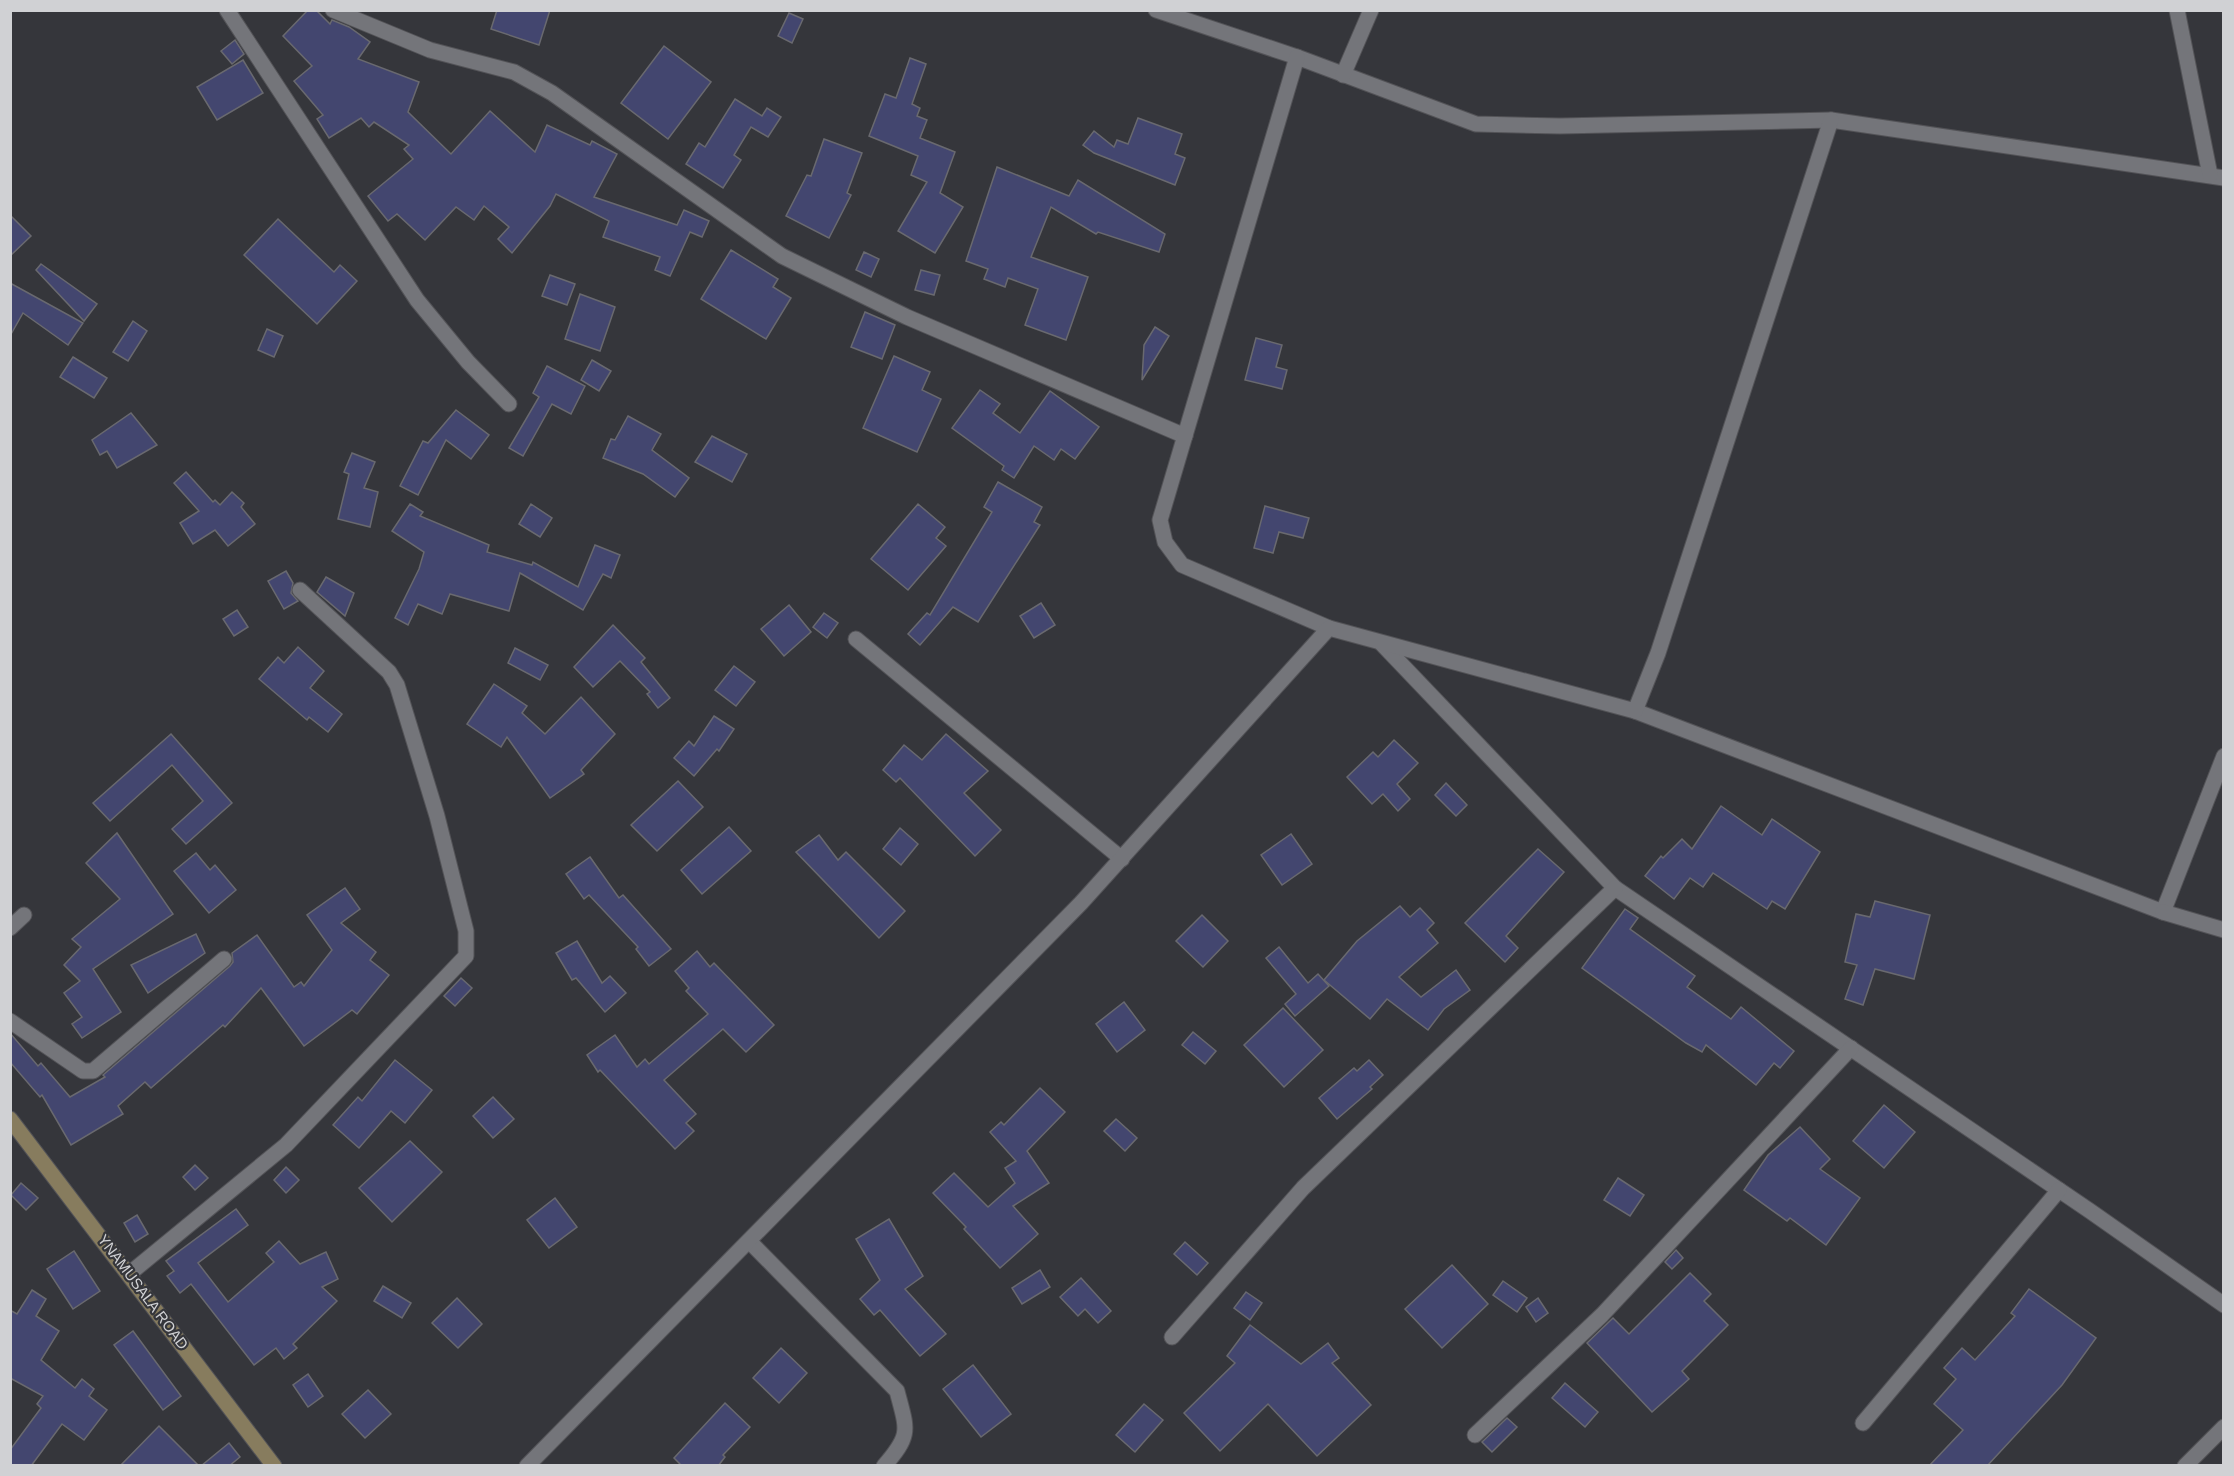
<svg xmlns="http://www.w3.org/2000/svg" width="2234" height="1476" font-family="Arial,sans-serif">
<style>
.building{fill:#43466f;stroke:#69696f;stroke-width:1.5}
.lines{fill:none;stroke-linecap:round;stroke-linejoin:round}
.street-casing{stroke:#535357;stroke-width:17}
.secondary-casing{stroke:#535357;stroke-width:17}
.street{stroke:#74757a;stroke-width:15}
.secondary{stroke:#877c5e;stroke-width:15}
.labels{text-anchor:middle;stroke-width:4.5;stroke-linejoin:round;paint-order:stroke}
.street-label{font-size:15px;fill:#d0d1d4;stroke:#35363b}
</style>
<rect width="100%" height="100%" fill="#35363b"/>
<g class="building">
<path d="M308,10H316L330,24L332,20L349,27L370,42L358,59L419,82L408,112L451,154L490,111L535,152L547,125L590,145L592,141L617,154L594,197L677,225L684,210L709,221L702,237L690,232L670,276L655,270L660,257L603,237L609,221L556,194L550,206L512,253L498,239L509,227L484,206L474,220L456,207L425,240L397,214L388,221L368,196L413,159L404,149L409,145L374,122L369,127L361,118L329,138L317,119L323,115L294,81L312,66L283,36Z"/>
<path d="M497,10H550L539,45L491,29Z"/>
<path d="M789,13L803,19L792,43L778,36Z"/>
<path d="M235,40L244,54L232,64L221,51Z"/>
<path d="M664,46L711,82L668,139L621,103Z"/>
<path d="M910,58L926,64L912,104L920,108L917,116L927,120L920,138L955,152L940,193L963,207L935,253L898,231L927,182L911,175L918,156L869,136L885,94L896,98Z"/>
<path d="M243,60L263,93L217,120L197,87Z"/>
<path d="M735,99L762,116L767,108L781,117L768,137L751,127L734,155L741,160L723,188L686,164L699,143L705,147Z"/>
<path d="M1138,118L1182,134L1175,154L1185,158L1175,185L1094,153L1083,145L1094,131L1114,147L1117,140L1128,144Z"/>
<path d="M824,139L862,153L847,193L851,195L829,238L786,216L807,175L811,176Z"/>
<path d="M997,167L1069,196L1078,180L1165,234L1159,252L1098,232L1096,234L1051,207L1031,257L1088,277L1066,340L1025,325L1038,289L1008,278L1005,287L984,279L988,269L966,261Z"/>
<path d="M10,215L31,236L10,256Z"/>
<path d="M278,219L334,272L340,265L357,281L317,324L244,255Z"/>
<path d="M731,250L778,279L773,287L791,298L766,339L701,299Z"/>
<path d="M864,252L879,259L871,277L856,270Z"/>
<path d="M41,264L97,304L84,321L36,270Z"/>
<path d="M921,270L940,275L934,295L915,290Z"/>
<path d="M550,275L575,284L567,305L542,296Z"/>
<path d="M10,283L83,323L68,345L23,313L10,336Z"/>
<path d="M580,294L615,307L600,351L565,339Z"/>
<path d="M865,312L895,325L882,359L851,347Z"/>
<path d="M133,321L147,331L128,361L113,352Z"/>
<path d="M1155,327L1169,336L1142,380L1144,345Z"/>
<path d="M267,329L283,336L274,357L258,350Z"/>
<path d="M1256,338L1282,345L1276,367L1287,370L1282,389L1245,380Z"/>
<path d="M894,356L930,372L922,390L941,399L917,452L863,428Z"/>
<path d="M73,357L107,378L94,398L60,377Z"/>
<path d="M592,360L611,371L599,391L581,380Z"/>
<path d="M547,366L585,386L571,414L552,404L523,456L509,448L539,397L533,393Z"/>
<path d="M980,390L1000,404L993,413L1020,433L1050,391L1099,427L1075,459L1061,449L1054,460L1034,446L1014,478L1002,470L1004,466L952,428Z"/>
<path d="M456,410L489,435L471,459L446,440L418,495L400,486L423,441L428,443Z"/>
<path d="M131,413L157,445L117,468L107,451L100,455L92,440Z"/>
<path d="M628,416L661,434L652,450L689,478L675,497L643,474L603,458L611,439L615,440Z"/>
<path d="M712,436L747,454L732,482L695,462Z"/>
<path d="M352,453L375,462L364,488L378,492L370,527L338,519L349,474L344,472Z"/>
<path d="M186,472L213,502L215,500L220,505L232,492L244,503L241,507L255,524L228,546L215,530L193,544L180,523L199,511L174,483Z"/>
<path d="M998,482L1042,507L1034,522L1040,525L978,622L953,607L920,645L908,634L927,613L930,615L992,512L984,507Z"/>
<path d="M410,504L423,512L420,516L489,545L487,552L532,565L533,562L578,587L595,545L620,555L611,578L603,574L583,610L520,573L509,611L450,594L442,614L418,604L408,625L395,618L419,569L424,552L392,531Z"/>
<path d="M531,504L552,518L540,537L519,524Z"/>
<path d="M918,504L945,527L936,538L946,546L908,590L871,559Z"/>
<path d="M1265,506L1309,518L1303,538L1279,532L1273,553L1254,548Z"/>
<path d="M286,571L293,583L291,593L298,601L284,609L268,581Z"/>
<path d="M326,577L354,593L345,616L317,592Z"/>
<path d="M1041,603L1055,625L1034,638L1020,616Z"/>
<path d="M789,605L811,632L784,656L761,629Z"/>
<path d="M237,610L248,627L234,636L223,619Z"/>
<path d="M824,613L838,623L827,638L813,627Z"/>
<path d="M613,625L645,658L641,662L670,698L658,708L647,694L650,692L620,661L593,687L574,667Z"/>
<path d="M298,647L324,671L310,688L342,714L328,732L309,717L307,720L259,679L278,657L284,663Z"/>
<path d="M515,648L548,665L540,680L508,663Z"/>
<path d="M734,666L755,682L736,706L715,690Z"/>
<path d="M494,684L527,706L522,713L545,734L581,697L615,734L581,770L584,774L550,798L507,737L501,747L467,724Z"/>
<path d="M714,716L734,729L719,751L717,749L694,776L674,758L689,741L694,746Z"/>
<path d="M171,734L232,803L186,844L172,829L203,801L172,765L110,821L93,803Z"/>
<path d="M946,734L988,771L964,793L1001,830L975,856L900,778L896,782L883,770L904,745L922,760Z"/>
<path d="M1394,740L1418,763L1397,784L1410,799L1398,811L1383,794L1372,804L1347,777L1373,752L1378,757Z"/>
<path d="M678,781L703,807L657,851L631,825Z"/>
<path d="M1446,783L1467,805L1456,816L1435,795Z"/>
<path d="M1721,806L1762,835L1772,819L1820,852L1785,909L1772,901L1767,909L1713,873L1703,887L1690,878L1674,899L1645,876L1661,856L1663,858L1682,839L1692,849Z"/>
<path d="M729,827L751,851L702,894L681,870Z"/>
<path d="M900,828L918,844L901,865L883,849Z"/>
<path d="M117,833L173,914L93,969L121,1012L82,1038L72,1024L82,1017L64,993L80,981L64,965L81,947L72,939L120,899L86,863Z"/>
<path d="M1291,834L1312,864L1282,885L1261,855Z"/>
<path d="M819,835L838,860L846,852L905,911L879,938L796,852Z"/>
<path d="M1538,849L1564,872L1506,936L1518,948L1505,962L1465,923Z"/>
<path d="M196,853L210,870L215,865L236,890L209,913L174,871Z"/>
<path d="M590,857L619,898L623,895L671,949L649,966L636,949L638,947L589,895L584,899L566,874Z"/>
<path d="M345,888L360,909L341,923L376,952L370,960L389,975L357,1014L352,1010L304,1046L261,988L225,1027L223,1025L151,1088L145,1082L118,1106L123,1114L71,1145L42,1095L40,1097L10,1062V1033L38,1066L41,1063L70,1097L105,1077L103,1075L230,966L233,962L232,953L257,935L294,987L301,982L304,986L332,950L307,915Z"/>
<path d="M1875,901L1930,915L1914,979L1875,969L1863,1005L1845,999L1857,965L1845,962L1856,914L1870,917Z"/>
<path d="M1400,906L1410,917L1420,908L1434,923L1427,930L1438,943L1399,977L1421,997L1456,970L1470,990L1444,1009L1428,1030L1387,999L1370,1019L1324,980L1357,941Z"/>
<path d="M1625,909L1638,918L1630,929L1695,976L1687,987L1731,1019L1741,1007L1794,1051L1780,1068L1774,1063L1756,1085L1706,1045L1702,1052L1686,1043L1582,968Z"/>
<path d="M1202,915L1228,941L1203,967L1176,941Z"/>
<path d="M196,934L205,953L148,993L131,965Z"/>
<path d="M577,941L602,983L610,976L626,993L605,1012L576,978L572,980L556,953Z"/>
<path d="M1279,947L1308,983L1318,974L1329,986L1295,1016L1285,1004L1296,994L1266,958Z"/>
<path d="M697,951L710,967L714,963L774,1025L746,1052L723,1029L664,1080L696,1114L686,1123L694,1131L675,1149L600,1070L598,1072L587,1055L615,1035L637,1067L645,1059L649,1064L708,1014L686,991L689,988L675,971Z"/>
<path d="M461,978L472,988L455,1006L444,996Z"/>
<path d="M1124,1002L1145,1030L1117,1052L1096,1024Z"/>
<path d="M1283,1008L1323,1050L1284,1087L1244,1045Z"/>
<path d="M1193,1032L1216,1051L1205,1064L1182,1045Z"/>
<path d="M395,1060L432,1090L405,1123L391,1111L359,1148L333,1125L358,1097L362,1101Z"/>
<path d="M1369,1060L1383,1075L1370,1087L1372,1089L1337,1119L1319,1098L1354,1068L1357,1071Z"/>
<path d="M1040,1088L1065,1112L1027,1151L1049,1183L1013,1206L1038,1234L1000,1268L964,1229L966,1227L933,1193L954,1173L988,1207L1015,1183L1005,1168L1016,1161L990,1132L1001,1122L1004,1125Z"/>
<path d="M493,1097L514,1119L493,1138L473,1116Z"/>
<path d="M1884,1105L1915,1132L1884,1168L1853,1141Z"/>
<path d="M1116,1119L1137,1138L1125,1151L1104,1131Z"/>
<path d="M1800,1127L1830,1159L1820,1169L1860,1198L1826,1245L1790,1218L1787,1221L1744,1190L1768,1155Z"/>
<path d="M410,1141L442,1172L392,1222L359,1188Z"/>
<path d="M195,1165L208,1178L195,1190L183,1177Z"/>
<path d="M286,1167L299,1180L286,1193L274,1180Z"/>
<path d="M1618,1178L1644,1195L1630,1216L1604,1200Z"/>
<path d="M21,1183L38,1198L26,1210L11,1195Z"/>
<path d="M555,1198L577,1227L549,1248L527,1220Z"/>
<path d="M236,1209L248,1225L198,1263L228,1302L274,1262L266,1253L279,1241L300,1264L326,1252L338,1279L322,1287L337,1301L293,1344L297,1348L284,1359L276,1348L254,1365L191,1284L180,1293L167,1276L174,1271L166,1261Z"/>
<path d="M137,1215L148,1234L135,1242L124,1223Z"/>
<path d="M889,1219L923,1276L905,1289L946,1334L920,1356L880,1310L874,1315L860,1299L880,1280L856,1239Z"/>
<path d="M1185,1242L1208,1263L1197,1275L1174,1254Z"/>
<path d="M1676,1250L1683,1258L1672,1269L1665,1262Z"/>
<path d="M74,1251L100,1291L73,1309L47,1269Z"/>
<path d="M1452,1265L1488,1304L1442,1348L1405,1309Z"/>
<path d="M1040,1270L1050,1287L1022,1304L1012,1288Z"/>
<path d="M1690,1273L1711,1294L1704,1301L1728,1325L1682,1371L1689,1379L1652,1412L1587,1343L1613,1318L1629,1334Z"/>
<path d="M1081,1278L1111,1311L1098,1323L1085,1309L1078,1316L1060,1297Z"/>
<path d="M1503,1281L1527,1298L1517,1312L1493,1295Z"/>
<path d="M383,1286L411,1303L402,1318L374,1301Z"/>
<path d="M2029,1289L2096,1338L2062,1385L1987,1466H1929L1963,1430L1934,1404L1956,1379L1944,1368L1962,1348L1975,1360L2015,1316L2011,1313Z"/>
<path d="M32,1290L46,1299L36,1316L59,1331L41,1360L75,1388L82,1379L94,1389L89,1396L107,1410L84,1440L62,1424L31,1466H10V1450L41,1408L37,1404L43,1396L10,1378V1310L17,1314Z"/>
<path d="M1246,1292L1262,1303L1250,1320L1234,1308Z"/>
<path d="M457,1298L482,1324L458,1348L432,1323Z"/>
<path d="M1538,1298L1548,1313L1536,1322L1526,1307Z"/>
<path d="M1250,1325L1301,1364L1328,1343L1339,1358L1332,1363L1371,1405L1317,1456L1268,1404L1220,1451L1184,1413L1235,1363L1227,1356Z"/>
<path d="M133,1331L181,1396L163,1410L114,1345Z"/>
<path d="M781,1348L807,1373L779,1403L753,1378Z"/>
<path d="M973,1365L1011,1414L981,1437L943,1389Z"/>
<path d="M308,1374L323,1396L308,1407L293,1385Z"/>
<path d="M1565,1383L1598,1412L1585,1427L1552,1398Z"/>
<path d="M368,1390L391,1414L365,1438L342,1414Z"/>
<path d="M725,1403L750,1427L723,1455L725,1457L718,1466H682L674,1458Z"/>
<path d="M1144,1404L1163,1420L1135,1452L1116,1435Z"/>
<path d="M1507,1418L1517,1427L1492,1452L1482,1442Z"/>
<path d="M159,1426L199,1466H120Z"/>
<path d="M229,1443L240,1457L229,1466H201Z"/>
</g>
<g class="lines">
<defs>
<g id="street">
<path d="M227,10L417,300L468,362L509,404"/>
<path d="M333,10L430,50L514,72L552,93L782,256L907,317L1185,436"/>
<path d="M1156,10L1297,57L1476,124L1560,126L1831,120L2224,178"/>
<path d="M2177,10L2210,175"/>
<path d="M1297,57L1160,520L1165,542L1182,565L1329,628"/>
<path d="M1343,75L1371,10"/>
<path d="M856,639L1122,859"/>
<path d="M1382,644L1615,888L2090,1211L2224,1305"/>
<path d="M1635,711L2163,912L2224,756"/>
<path d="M2163,912L2224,930"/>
<path d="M10,928L24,915"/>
<path d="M10,1021L83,1071H93L224,959"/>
<path d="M749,1241L897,1391C907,1430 912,1434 884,1466"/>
<path d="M129,1274L286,1145L466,956V931L437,816L397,685L389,672L300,590"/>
<path d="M1172,1337L1303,1188L1615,888"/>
<path d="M1863,1423L2059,1190"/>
<path d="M1475,1435L1602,1315L1851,1048"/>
<path d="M527,1466L1081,903L1329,628L1635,711L1658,653L1831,120"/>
<path d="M2185,1466L2224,1427"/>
</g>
<path id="secondary" d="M10,1119L274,1466"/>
</defs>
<use href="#street" class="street-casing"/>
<use href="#secondary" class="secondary-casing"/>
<use href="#street" class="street"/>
<use href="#secondary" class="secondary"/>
</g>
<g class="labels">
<g class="street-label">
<text transform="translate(143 1292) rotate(53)" y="5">YNAMUSALA ROAD</text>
</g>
</g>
<rect width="2234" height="1476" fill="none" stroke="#d0d1d4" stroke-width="24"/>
</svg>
